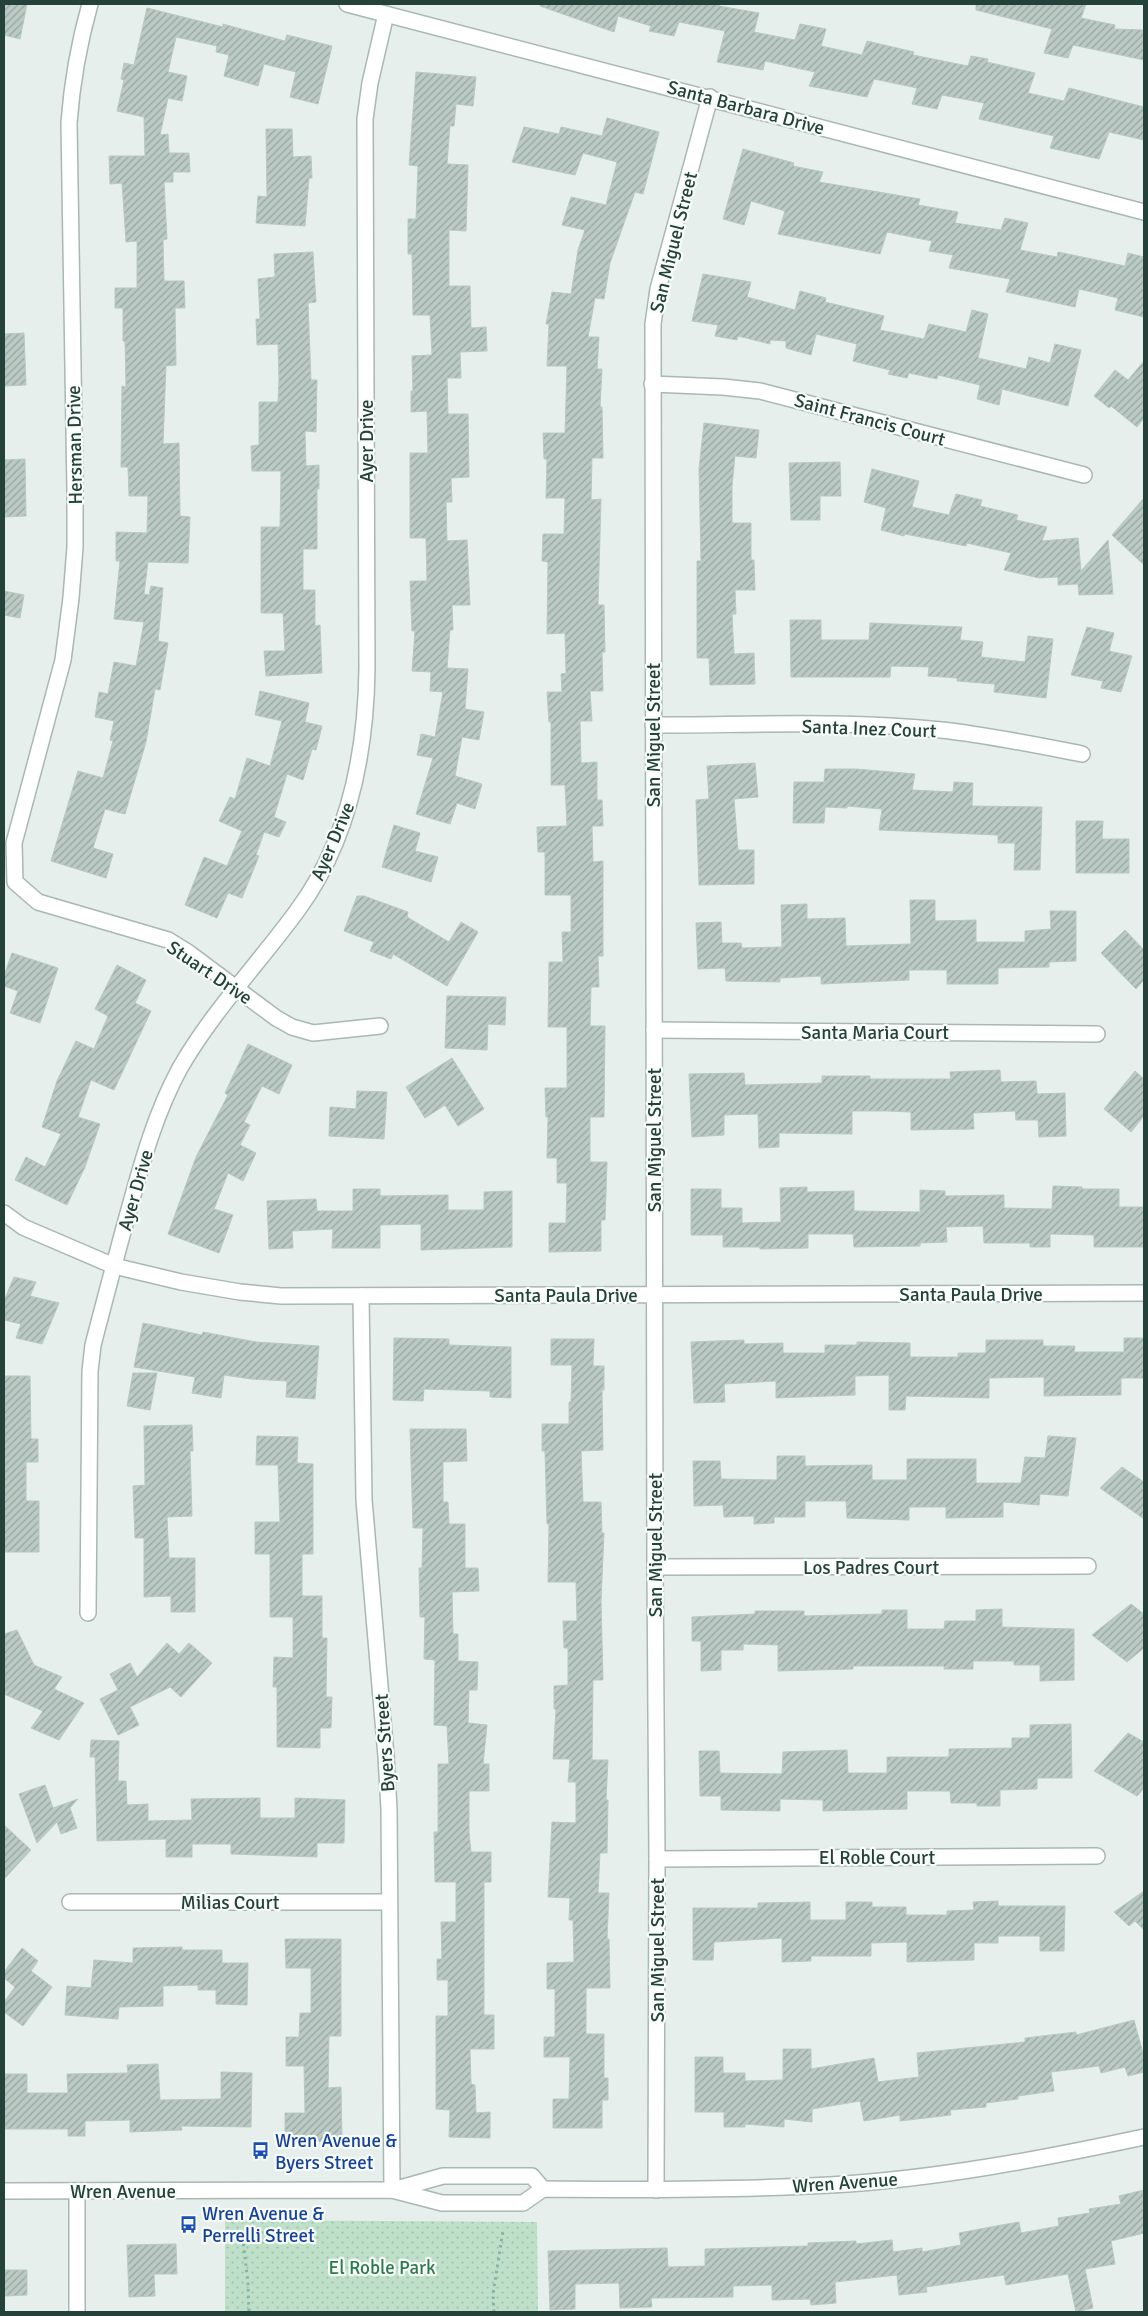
<svg xmlns="http://www.w3.org/2000/svg" width="1148" height="2316" font-family="Signika,sans-serif">
<style>
.park{fill:url(#park-dots)}
.building{fill:url(#building-hatch);stroke:#b8c9c2}
.lines{fill:none;stroke-linecap:round;stroke-linejoin:round}
.minor-casing{stroke:#a8b8b2;stroke-width:18}
.path{stroke:#86b3a5;stroke-width:3;stroke-dasharray:2.5 4;stroke-linecap:butt}
.minor{stroke:#fff;stroke-width:15}
.labels{text-anchor:middle;stroke-width:4.5;stroke-linejoin:round;paint-order:stroke}
.street-label{font-size:19px;fill:#24423a;stroke:#f7fbf9}
.transit-label{font-size:19px;fill:#164399;stroke:#f7fbf9;text-anchor:start}
.park-label{font-size:19px;fill:#2d7a4b;stroke:#f7fbf9}
</style>
<defs>
<pattern id="park-dots" width="8" height="8" patternUnits="userSpaceOnUse" patternTransform="scale(1.25)"><rect width="8" height="8" fill="#bfe0c8"/><path d="M2 2h.1M6 6h.1" fill="none" stroke="#a4c1ad" stroke-width="1.8" stroke-linecap="round"/></pattern>
<pattern id="building-hatch" width="6" height="6" patternUnits="userSpaceOnUse" patternTransform="scale(1.25)"><rect width="6" height="6" fill="#bbcac4"/><path d="M-1 1l2-2M0 6l6-6M5 7l2-2" fill="none" stroke="#98a6a0"/></pattern>
</defs>
<rect width="100%" height="100%" fill="#e6efeb"/>
<path class="park" d="M225,2220L537,2222L538,2312H225Z"/>
<g class="building">
<path d="M4,4H27L20,39L4,35Z"/>
<path d="M541,4H719V6L759,13L754,32L795,40L800,24L826,29L821,46L862,55L867,41L914,52L913,55L968,66L971,56L988,59L987,62L1035,73L1028,93L1064,101L1069,88L1144,107V140L1109,132L1099,159L1050,148L1054,136L979,119L984,103L942,95L937,109L912,104L917,88L874,79L867,97L809,86L815,72L765,61L763,70L717,62L725,31L679,22L674,36L649,31L651,26L618,16L614,32L540,6Z"/>
<path d="M976,4H1086L1081,18L1115,25L1114,29L1144,30V60L1073,45L1068,58L1044,53L1052,29L976,10Z"/>
<path d="M147,8L223,27V24L285,41L287,35L332,46L318,104L290,97L296,72L264,64L258,86L224,76L229,55L216,52L217,46L176,37L168,72L187,76L182,101L168,98L160,135L168,134L169,153H189L190,172H173V182H164L167,239L163,240L164,281H184L185,308H175L176,365L166,366L163,444L179,443L180,516L190,517L188,563L148,562L144,594L149,595L151,586L163,588L158,641L168,643L160,690L155,689L146,742L125,814L105,809L93,848L113,854L106,878L51,861L78,771L103,778L113,741L110,740L114,721L95,717L99,692L108,694L114,662L136,666L144,622L114,619L120,561H116V532L147,533L148,496H129L128,467H121L122,386L126,387L125,341H123V308H115V288H137V241L126,242L122,183L110,184L109,156H145L144,117L117,111L124,80L121,79L124,63L134,65Z"/>
<path d="M416,72L476,77L473,106L456,104L454,126H450L447,164L468,165L466,231L449,230V286H470L471,328L486,327L487,351L460,352L461,378H447L448,414H468L469,477L451,478L452,502H446L447,541L467,540L470,605H452L453,630H450L447,668L468,669L465,709L484,712L479,740L462,737L455,776L482,784L475,809L457,803L450,824L416,814L433,758L417,755L421,734L435,737L443,692L430,691L431,672L412,671L415,631H412L410,581H427L426,538H410V453H428L427,411L411,412V391H413L412,356L432,355L430,315H413L412,254H408V219H416L418,166L409,165Z"/>
<path d="M607,118L659,132L643,194L635,192L610,263L604,299L595,298L588,337H599L597,369H602L600,407H602L603,458H592L591,500L601,499L598,605H604L605,652H602L603,691H590L592,721H580L581,763L597,762V800H602L603,826H592L593,862L603,861V956H598L599,987H591L590,1026H605L604,1117H590V1162H607L605,1220H601V1251L549,1252V1223H566L567,1183H557V1158H547L548,1117H546L545,1088H567V1027H548L549,962H563L562,932H571V895H545V852H538L537,827L567,826L565,785H551V722H549L547,692H562L561,674L566,673L565,633L547,634L548,562L542,561L543,534H564L565,498H546L547,459H544L543,433H565L567,366H547L549,324H546L552,292L571,294L578,250L585,230L562,225L571,197L606,205L617,162L583,153L575,175L512,162L524,127L559,134L561,127L602,136Z"/>
<path d="M266,129H292L293,157L311,156L312,178H309L305,226L256,223L258,196L267,197Z"/>
<path d="M743,149L794,163L793,166L823,172L819,182L920,199L918,205L958,212L955,223L1001,230L1005,218L1028,223L1020,250L1057,257L1058,252L1125,266L1128,253L1144,257V317L1115,310L1118,298L1079,289L1075,307L1006,292L1010,279L949,268L953,255L929,251L932,241L887,232L880,254L778,234L785,211L751,201L744,225L723,219Z"/>
<path d="M313,252L316,302L308,303L311,380H317L316,432L305,431L306,466L319,465V489H317V549H303V590H315V626L320,625L322,673L266,676L264,651H285L283,613H261V527H280L281,471H252L251,446L259,445V402H278L279,380L278,344L257,345L256,319H260L258,279L275,277L274,254Z"/>
<path d="M703,274L751,282L747,297L795,310L800,291L826,298L825,302L884,316L880,330L924,339L929,324L966,332L972,310L988,314L978,358L1026,369L1029,357L1050,363L1055,344L1081,350L1068,406L1002,389L999,405L977,399L980,385L938,375L937,379L909,373L907,378L888,374L890,370L853,361L857,344L816,334L811,355L786,348V341L770,340V344L738,336L737,340L715,336L718,325L692,321Z"/>
<path d="M24,333L26,385L4,386V334Z"/>
<path d="M1144,361V418L1137,427L1111,406L1109,408L1094,396L1115,370L1128,380Z"/>
<path d="M704,423L759,430L756,458L735,456L732,486V523H751V560H754L755,590H735L736,614H732L734,654L754,653L755,684L710,685L709,658H697V561H701L699,469Z"/>
<path d="M25,459L26,516L4,517V460Z"/>
<path d="M840,462L841,496H820V520H791L789,463Z"/>
<path d="M872,469L919,481L912,507L949,515L956,494L982,500L980,506L1018,515L1016,520L1047,527L1042,541L1078,538L1081,571L1108,540L1113,594L1079,595L1078,584L1058,585V577L1039,578L1004,570L1011,553L967,543L966,546L905,534L904,536L881,530L886,508L864,502Z"/>
<path d="M1144,498V565L1112,535Z"/>
<path d="M4,591L24,595L20,618L4,615Z"/>
<path d="M790,620H821V640H869L870,623L962,627L960,640L983,642L981,657L1025,662L1028,636L1053,639L1046,698L994,692L995,684L957,681V678L928,676L929,667L891,666L890,677H791Z"/>
<path d="M1087,627L1114,633L1109,651L1132,656L1121,692L1101,688L1103,681L1071,675Z"/>
<path d="M260,691L309,703L305,722L322,726L316,750L312,749L303,780L287,774L274,817L286,822L279,837L264,832L256,855L259,856L242,898L228,893L217,918L185,905L204,857L227,866L242,831L219,821L230,797L235,799L247,758L270,766L282,721L255,715Z"/>
<path d="M755,763L758,797L734,799L738,850H754V884L699,885L696,800L709,799L707,766Z"/>
<path d="M825,769H856L915,774L912,790L953,792L954,782L973,783L972,806L1042,807L1040,870H1014L1015,843H998V835L879,830L882,809L847,806V808L825,807L824,823H793L794,782H824Z"/>
<path d="M1076,821H1103L1102,839H1129V873H1076Z"/>
<path d="M394,825L420,833L415,851L438,857L431,882L382,867Z"/>
<path d="M357,896H364L408,912L407,917L449,942L461,922L478,932L447,986L393,954L391,959L370,951L374,942L344,931Z"/>
<path d="M910,900H935V921L976,920V942H1025V931L1051,929L1050,911H1076V961L1049,962V967L998,968V984H947V970H909V980L821,984V976L780,978V982L726,981L725,968L698,969L696,923L721,922L722,943H741L742,948L782,947L781,905L807,904V919L845,918L846,946L911,944Z"/>
<path d="M1125,930L1144,950V980L1136,989L1101,953Z"/>
<path d="M12,953L58,968L40,1023L10,1013L18,991L4,986V976Z"/>
<path d="M117,965L146,980L135,1003L151,1011L114,1090L91,1080L78,1117L100,1124L85,1167L67,1205L15,1180L26,1157L45,1167L61,1134L42,1127L57,1081L76,1041L94,1049L108,1016L95,1009Z"/>
<path d="M447,996L506,997L505,1025L488,1024L487,1050L445,1048Z"/>
<path d="M248,1044L292,1065L279,1094L262,1086L244,1122L250,1125L240,1145L256,1153L243,1181L228,1173L214,1209L233,1215L219,1253L168,1234L196,1157L228,1095L225,1093Z"/>
<path d="M452,1058L484,1109L458,1126L445,1105L425,1118L406,1087Z"/>
<path d="M1000,1070L1001,1082L1036,1081L1037,1094L1065,1093L1066,1136L1039,1137L1038,1120H1016L1015,1111L973,1113L974,1129L911,1130V1112L887,1111H852V1134L779,1133V1147L759,1148L758,1114L724,1115V1135L692,1137L689,1074L744,1073L745,1085L822,1083V1076H870V1079H951L950,1072Z"/>
<path d="M1135,1071L1144,1079V1116L1131,1132L1104,1109Z"/>
<path d="M357,1091L387,1092L384,1139L329,1136L330,1107L356,1109Z"/>
<path d="M1053,1186L1082,1187V1189H1119V1207H1144V1247H1094V1235L1050,1234V1247H1030V1243H984L983,1226L946,1227L947,1242L920,1243V1246L854,1247L853,1234H808V1248L760,1249V1247H723V1235H691V1189H721V1208H742V1223L781,1222L780,1188L807,1187V1192L854,1191V1211L920,1212V1190L945,1191V1196L1004,1195V1208L1052,1209Z"/>
<path d="M353,1189H380V1196L448,1195V1210H484V1192L512,1191V1247L421,1250V1224L380,1225V1248H332L333,1229L292,1231L293,1248L269,1249L267,1201L316,1199L317,1211H353Z"/>
<path d="M14,1277L36,1282L30,1296L59,1303L42,1344L16,1338L21,1324L4,1320V1301Z"/>
<path d="M143,1323L202,1335L203,1332L256,1342L319,1346L315,1399L286,1397L287,1381L251,1379L224,1375L221,1398L192,1393L195,1377L134,1367Z"/>
<path d="M394,1338L449,1339V1345L511,1347V1398L490,1397V1391L424,1389L423,1401L393,1400Z"/>
<path d="M1124,1338H1144V1378H1121V1395L1044,1396V1377L989,1378V1398L906,1396L905,1410H889V1375L855,1376V1395L776,1398V1381L724,1384L725,1402L694,1403L691,1342L744,1340V1344L783,1343V1353H825V1345H857V1342L910,1343V1357H958V1353H986V1340H1043V1346H1075L1074,1352H1124Z"/>
<path d="M551,1339H594L593,1366H604V1390H602L603,1450L581,1451L583,1502H601L602,1533H604L601,1601L603,1680H593L592,1760H608L606,1800H608L607,1853H600L598,1893H609L607,1939H609L610,1988H586V2034H604V2078H608V2100H602V2128H553V2099H569L570,2057H544V2037H555V1989H547V1963L574,1962L573,1920H569L570,1898L548,1897L552,1822L576,1823V1782H568L570,1759H553L556,1709H554V1686L568,1685V1648H564L563,1621H577L576,1582H548L549,1524H547L545,1451H542V1424H569V1402H571L572,1365H551Z"/>
<path d="M133,1373H157L150,1410L127,1406Z"/>
<path d="M4,1376H30L31,1439H38V1462H26V1501H39V1552H4Z"/>
<path d="M192,1425L193,1451H190L192,1516L167,1517L169,1558H195V1612H171V1596L144,1597V1538H135L133,1486L145,1485L144,1426Z"/>
<path d="M410,1429H466L467,1461L443,1462V1502H448L449,1524H465V1568H478L479,1591L452,1592L453,1634H458V1661L478,1662L477,1690H469L468,1723L487,1725L483,1764H489V1791H469V1832L471,1852H491V1882H484V2015H494V2049H470L471,2084L475,2085L476,2113L490,2112V2138L449,2137L450,2110L436,2109V2016H448V1980H437V1959H442L441,1922H456V1882H435L434,1832H438V1764H449L447,1726L434,1725L435,1660L424,1659L425,1617H420L419,1568H422L423,1528H413Z"/>
<path d="M257,1436L298,1437L297,1463L313,1464V1554H302V1596H322V1638H327L326,1697H332L331,1728H320V1748L277,1747V1687H273L274,1657L293,1658V1617H270V1554H255V1522H280L278,1465H256Z"/>
<path d="M1048,1436L1076,1438L1068,1496L1040,1494L1039,1505L1003,1502V1517L946,1518V1507H909V1520L847,1518L846,1501H805V1517H774V1523L754,1524V1516L724,1517L723,1505L694,1506L693,1461H720L721,1479L777,1480V1456H805V1466L872,1465V1480H907V1459H976V1483H1021L1025,1457L1045,1458Z"/>
<path d="M1122,1467L1144,1482V1519L1100,1488Z"/>
<path d="M1131,1604L1144,1614V1648L1127,1662L1092,1635Z"/>
<path d="M1002,1609V1627L1074,1629V1680L1040,1681V1665H1014V1661H973V1669H944V1666H853V1669L778,1671V1645L743,1644V1650H721V1670L701,1671V1641H692V1617L755,1614V1611H804V1616L882,1614V1610H907V1629H944L945,1621H976V1610Z"/>
<path d="M17,1630L34,1665L62,1677L54,1689L84,1703L59,1740L31,1728L43,1711L4,1694V1634Z"/>
<path d="M167,1643L179,1654L189,1643L212,1663L181,1697L170,1687L130,1707L139,1725L118,1735L100,1699L118,1690L110,1674L130,1663L137,1677Z"/>
<path d="M1071,1724L1072,1778H1037V1789L1000,1790V1806H977V1803H951L950,1791H907V1809L823,1811V1800L780,1799V1811L721,1810V1796H700L699,1751H719L720,1773L782,1774L783,1752L847,1750L848,1773H887V1757H949V1749L1012,1748V1738H1030V1725Z"/>
<path d="M1128,1733L1144,1742V1788L1137,1796L1094,1771Z"/>
<path d="M91,1740L119,1741L118,1781H126L127,1805L148,1804V1821L192,1820L191,1799L260,1798V1818H295V1798L345,1800L344,1843H317V1857L231,1854V1844H192V1857H166V1839L97,1841L95,1757H90Z"/>
<path d="M45,1785L53,1808L78,1799L70,1808L77,1828L61,1834L57,1822L37,1843L19,1794Z"/>
<path d="M4,1825L31,1850L4,1879Z"/>
<path d="M1144,1891V1930L1135,1921L1129,1926L1114,1912Z"/>
<path d="M998,1901V1906H1065L1064,1951H1040V1936H998V1943H974V1960L907,1962V1942L871,1943V1956H811V1961L782,1962V1938L714,1942L713,1960H693V1908H758V1903L810,1902V1920H846V1902H872V1907H906V1915H947V1911L974,1910L973,1902Z"/>
<path d="M285,1939H341V2036H329L328,2088L341,2087L342,2141L285,2142V2113H305L304,2066H286V2037H299L300,2013H311V1968H286Z"/>
<path d="M182,1947V1950H222V1963H248L247,2005L216,2004V1990H198V1985L163,1986V2006L119,2007L118,2019L65,2015L67,1986L91,1988L94,1960L133,1963V1948Z"/>
<path d="M22,1948L38,1961L31,1971L52,1987L23,2026L4,2012V2002L15,1987L4,1978V1972Z"/>
<path d="M1134,2020L1144,2057V2072L1128,2076L1125,2067L1101,2073L1099,2066L1051,2072L1054,2091L1018,2096V2099L986,2103V2107L950,2110L951,2115L900,2121V2115L864,2121L860,2101L812,2109V2122L784,2119V2127L745,2124V2127H724V2112H695V2057H723V2073H745V2081L783,2080V2049H811V2069L874,2058L878,2082L919,2077L917,2053L1025,2042V2038L1076,2032V2035Z"/>
<path d="M158,2064L160,2100L221,2099V2072L252,2073L251,2127L181,2126L182,2130L130,2132V2120L85,2121V2136H68V2129H4V2074H27V2093H68L67,2074L128,2073L127,2065Z"/>
<path d="M1144,2190V2233L1111,2241L1115,2264L1085,2269L1093,2308L1076,2312L1068,2274L1006,2285L1004,2275L926,2287L927,2292L899,2295L897,2275L835,2282L836,2303L811,2305L810,2299L772,2300V2285L733,2286V2297L651,2298L652,2307L620,2308L619,2283L575,2284V2309L550,2310L548,2251L667,2248L668,2267L705,2266V2249L808,2246V2243L856,2241V2244L892,2240L893,2252L922,2248V2252L961,2245L959,2233L996,2226L1019,2222L1021,2233L1059,2226L1058,2218L1090,2213L1089,2209L1121,2204L1119,2196Z"/>
<path d="M176,2244L177,2274H154L155,2296L129,2297L127,2245Z"/>
<path d="M4,2270H27V2295L4,2296Z"/>
</g>
<g class="lines">
<defs>
<g id="minor">
<path d="M90,4C79,43 72,82 69,123L75,490V547L71,598L63,660L14,843L15,882L38,902L168,940L189,953L276,1018L292,1027L313,1033L380,1026"/>
<path d="M347,4L1144,212"/>
<path d="M652,384L723,387L760,391L1084,475"/>
<path d="M653,725C749,725 846,720 941,730C988,735 1036,745 1082,754"/>
<path d="M654,1030L1097,1034"/>
<path d="M4,1213L23,1227L114,1266L181,1282L240,1292L281,1296L1144,1293"/>
<path d="M361,1296L364,1500L386,1756L389,1809L392,2190"/>
<path d="M655,1567L1088,1566"/>
<path d="M88,1613L90,1371L93,1345C105,1299 117,1253 130,1206C143,1159 156,1112 180,1068C212,1012 259,963 297,911C349,841 366,753 367,668L365,119L370,83L386,14"/>
<path d="M657,1859L1097,1856"/>
<path d="M70,1902H389"/>
<path d="M393,2190L443,2176H532L543,2189"/>
<path d="M656,2190L657,1859L655,1567L653,324L658,289L710,97"/>
<path d="M4,2191L392,2190L442,2203H523L543,2189C639,2190 735,2190 830,2185C936,2179 1041,2159 1144,2137"/>
<path d="M77,2191V2312"/>
</g>
</defs>
<use href="#minor" class="minor-casing"/>
<g class="path">
<path d="M242,2231L248,2284L249,2312"/>
<path d="M494,2312L493,2294L503,2231"/>
</g>
<use href="#minor" class="minor"/>
</g>
<defs>
<symbol id="bus-bare" viewBox="-9 -9 18 18"><path d="M-5-6H5V4H4V6H2V4H-2V6H-4V4H-5ZM-3.5-4V0h7V-4ZM-3.5 1.2v1.5H-2V1.2ZM2 1.2v1.5H3.5V1.2Z" fill="#1a4fb4" stroke="#f7fbf9" stroke-width="2.5" paint-order="stroke"/></symbol>
</defs>
<g fill-rule="evenodd">
<use href="#bus-bare" x="248" y="2138" width="25" height="25"/>
<use href="#bus-bare" x="176" y="2212" width="25" height="25"/>
</g>
<g class="labels">
<g class="street-label">
<text transform="translate(746 107) rotate(15)" y="7">Santa Barbara Drive</text>
<text transform="translate(673 242) rotate(-76)" y="7">San Miguel Street</text>
<text transform="translate(870 419) rotate(15)" y="7">Saint Francis Court</text>
<text transform="translate(366 441) rotate(-90)" y="7">Ayer Drive</text>
<text transform="translate(74 445) rotate(-91)" y="7">Hersman Drive</text>
<text transform="translate(869 728) rotate(2)" y="7">Santa Inez Court</text>
<text transform="translate(653 735) rotate(-90)" y="7">San Miguel Street</text>
<text transform="translate(332 841) rotate(-67)" y="7">Ayer Drive</text>
<text transform="translate(210 972) rotate(34)" y="7">Stuart Drive</text>
<text x="875" y="1039">Santa Maria Court</text>
<text transform="translate(654 1140) rotate(-90)" y="7">San Miguel Street</text>
<text transform="translate(135 1190) rotate(-74)" y="7">Ayer Drive</text>
<text x="971" y="1301">Santa Paula Drive</text>
<text x="566" y="1302">Santa Paula Drive</text>
<text transform="translate(655 1545) rotate(-90)" y="7">San Miguel Street</text>
<text x="871" y="1574">Los Padres Court</text>
<text transform="translate(384 1743) rotate(-94)" y="7">Byers Street</text>
<text x="877" y="1864">El Roble Court</text>
<text x="230" y="1909">Milias Court</text>
<text transform="translate(657 1950) rotate(-90)" y="7">San Miguel Street</text>
<text transform="translate(845 2182) rotate(-4)" y="7">Wren Avenue</text>
<text x="123" y="2198">Wren Avenue</text>
</g>
<g class="transit-label">
<text x="275" y="2147">Wren Avenue &amp;<tspan x="275" dy="22">Byers Street</tspan></text>
<text x="202" y="2220">Wren Avenue &amp;<tspan x="202" dy="22">Perrelli Street</tspan></text>
</g>
<g class="park-label">
<text x="382" y="2274">El Roble Park</text>
</g>
</g>
<rect width="1148" height="2316" fill="none" stroke="#24423a" stroke-width="10"/>
</svg>
